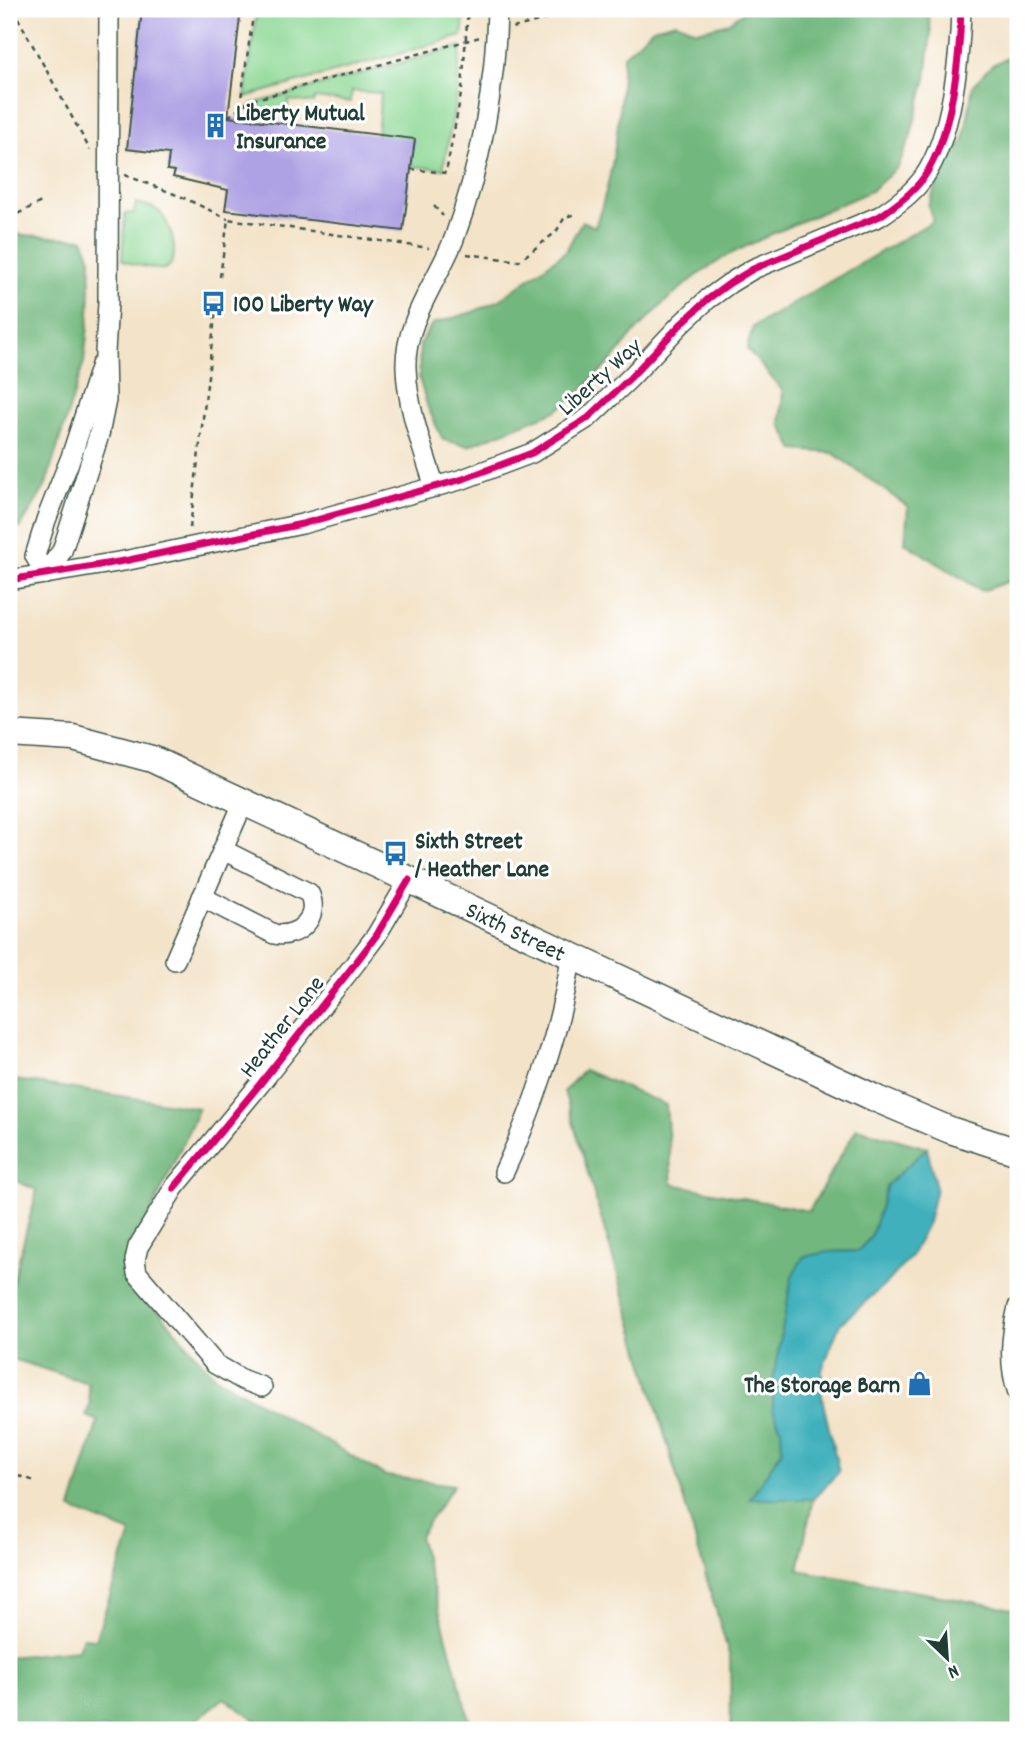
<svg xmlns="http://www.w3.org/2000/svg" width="1027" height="1739" font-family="Dekko,sans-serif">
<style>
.green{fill:#8dd895;stroke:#568a64;stroke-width:2}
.forest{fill:#72b87e;stroke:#487a59;stroke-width:2}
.water{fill:#41b1bc;stroke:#307778;stroke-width:2}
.building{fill:#aea2e4}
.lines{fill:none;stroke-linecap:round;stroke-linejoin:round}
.minor-casing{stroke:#3f564a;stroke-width:22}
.major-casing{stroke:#3f564a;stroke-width:29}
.path{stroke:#3f564a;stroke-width:2.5;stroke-dasharray:5 5;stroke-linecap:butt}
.minor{stroke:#fff;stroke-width:19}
.major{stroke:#fff;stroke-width:26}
.cycleway-casing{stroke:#fff;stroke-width:11}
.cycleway{stroke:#d6006c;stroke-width:7}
.labels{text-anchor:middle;stroke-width:6;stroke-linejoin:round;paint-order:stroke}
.poi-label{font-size:24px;font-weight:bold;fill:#1f3d34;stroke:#fff;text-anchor:start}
.street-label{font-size:24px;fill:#1f3d34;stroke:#fff}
</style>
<rect width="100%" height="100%" fill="#fff"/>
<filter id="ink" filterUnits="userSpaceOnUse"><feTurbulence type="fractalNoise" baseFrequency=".0143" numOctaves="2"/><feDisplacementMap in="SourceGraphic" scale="14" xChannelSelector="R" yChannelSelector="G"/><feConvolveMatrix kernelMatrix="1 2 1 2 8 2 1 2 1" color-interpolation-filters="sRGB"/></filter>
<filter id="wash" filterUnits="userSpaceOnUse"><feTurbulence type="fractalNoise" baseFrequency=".00686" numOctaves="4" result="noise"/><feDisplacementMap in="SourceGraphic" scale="28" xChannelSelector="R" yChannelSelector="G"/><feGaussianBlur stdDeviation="1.57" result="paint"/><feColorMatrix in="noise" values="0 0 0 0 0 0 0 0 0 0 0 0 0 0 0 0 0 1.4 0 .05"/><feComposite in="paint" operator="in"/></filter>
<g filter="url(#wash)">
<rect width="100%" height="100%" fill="#f3e3c8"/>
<g class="green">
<path d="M257,9H465L462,36L245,97Z"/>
<path d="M461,46L456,100L443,169L411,166L377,135L381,93L352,91L350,102L315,98L313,103L289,100L286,115L251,110L252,104Z"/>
<path d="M136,203C143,205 151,206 157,210C169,219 181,253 169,266C164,272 155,268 148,267C138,265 130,265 122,259L125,214L134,213Z"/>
</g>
<g class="forest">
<path d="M748,9H928L931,33L926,79L910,138L898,167L871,191L774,233L728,255L699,274L670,297L634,333L615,357L585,387L556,411L468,446L443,440L428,408L419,378L420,344L432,324L473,312L500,300L566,251L582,221L595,227C616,171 620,114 623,56L638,43L653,28L676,22L697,31L726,24Z"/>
<path d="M1009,57L1018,71V578L982,591L905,543L908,507L833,453L794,450L780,423L783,391L747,349L753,327L933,221L928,205L946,164L964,140L973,85L992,65Z"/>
<path d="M9,234L83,239L91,258L89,317L84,362L45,487L20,528H9Z"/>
<path d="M584,1070L666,1105L672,1184L809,1211L857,1128L927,1148L887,1185L871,1237L858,1251L828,1252L773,1410L781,1429L782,1450L751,1498L813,1499L798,1570L1018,1610V1730H731L730,1658L564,1091Z"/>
<path d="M9,1079L199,1108L124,1271L214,1376L386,1476L454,1485L419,1536L472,1730H270L224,1698L184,1730H9V1657L78,1650L83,1637L95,1640L131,1533L71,1509L98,1421L86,1416L90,1404L88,1383L9,1358V1297L37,1190L9,1178Z"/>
</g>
<path class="water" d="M927,1148L936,1188L928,1222L911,1256L889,1281L840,1324L822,1370V1398L839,1472L813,1499H750L782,1450L781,1429L773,1410V1380L792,1276L803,1257L828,1252L858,1251L871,1237L887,1185Z"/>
<g id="blocks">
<path class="building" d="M142,9H241L228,117L415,139L403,231L225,210L228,190L173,177L175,171L167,170L169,154L127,149Z"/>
</g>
</g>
<g filter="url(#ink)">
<use href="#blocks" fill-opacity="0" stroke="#3f564a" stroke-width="2"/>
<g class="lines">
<defs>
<g id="minor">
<path d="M435,487C423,450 407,406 406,368C404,322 438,280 454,239C480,167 496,86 497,9"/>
<path d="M45,574L62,551L99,435L106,400L105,352L108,303L109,9"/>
<path d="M45,574L35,556L46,520L71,457L101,365"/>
<path d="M9,580L124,561L302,524L463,479L532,453L588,418L630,378L682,323L708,299L730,283L753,269L880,216C896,205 913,193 924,177C952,136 960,57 961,9"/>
<path d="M202,897L274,934C298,939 321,917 309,893L223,850"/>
<path d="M175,960L244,801"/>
<path d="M504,1172C533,1110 562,1025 571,957"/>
<path d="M1018,1307C1011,1336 1008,1364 1018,1393"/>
<path d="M262,1387L243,1380L215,1364L137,1273L135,1260L138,1247L174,1188L260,1084L354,965L376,936L409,880"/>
</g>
<path id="major" d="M9,734L73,738L152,759L879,1100L950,1130L1018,1152"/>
</defs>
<use href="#minor" class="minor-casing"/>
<use href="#major" class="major-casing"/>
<g class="path">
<path d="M13,9L90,150"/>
<path d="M690,9L708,11L722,9"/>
<path d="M513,28L581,9"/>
<path d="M240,106L254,9"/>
<path d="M228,117L249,101L480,37"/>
<path d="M411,169L446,173L462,89L468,9"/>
<path d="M125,175L182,197L228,219"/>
<path d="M434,206L443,216"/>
<path d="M9,218L41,202"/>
<path d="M467,254L519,261L556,232L565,217L576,214"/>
<path d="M220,277L228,219L429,248"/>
<path d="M190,528L217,300"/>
<path d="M9,1473L35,1481"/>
</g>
<use href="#minor" class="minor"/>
<use href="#major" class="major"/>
<defs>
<g id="cycleway">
<path d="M9,580L124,561L302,524L463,479L532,453L588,418L630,378L682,323L708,299L730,283L753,269L880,216C896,205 913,193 924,177C952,136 960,57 961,9"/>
<path d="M174,1188L260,1084L354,965L376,936L409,880"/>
</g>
</defs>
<use href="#cycleway" class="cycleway-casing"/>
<use href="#cycleway" class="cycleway"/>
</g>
</g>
<defs>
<symbol id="building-bare" viewBox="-9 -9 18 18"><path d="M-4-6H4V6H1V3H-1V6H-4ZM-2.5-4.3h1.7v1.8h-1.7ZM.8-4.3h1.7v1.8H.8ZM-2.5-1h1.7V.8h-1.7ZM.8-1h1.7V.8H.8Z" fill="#1f6fb2" stroke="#fff" stroke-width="2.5" paint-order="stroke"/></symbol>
<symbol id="bus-bare" viewBox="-9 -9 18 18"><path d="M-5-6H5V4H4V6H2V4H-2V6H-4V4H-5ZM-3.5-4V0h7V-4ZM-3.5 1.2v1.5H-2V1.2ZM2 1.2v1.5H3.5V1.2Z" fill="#1f6fb2" stroke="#fff" stroke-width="2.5" paint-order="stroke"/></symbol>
<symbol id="shop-bare" viewBox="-9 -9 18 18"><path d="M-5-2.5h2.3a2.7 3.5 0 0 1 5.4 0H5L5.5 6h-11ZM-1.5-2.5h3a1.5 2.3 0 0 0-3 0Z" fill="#1f6fb2" stroke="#fff" stroke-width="2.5" paint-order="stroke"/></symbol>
</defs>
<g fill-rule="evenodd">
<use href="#building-bare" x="198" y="108" width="35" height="35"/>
<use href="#bus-bare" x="196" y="286" width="35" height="35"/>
<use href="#bus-bare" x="378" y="836" width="35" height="35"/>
<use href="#shop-bare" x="902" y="1366" width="35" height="35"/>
</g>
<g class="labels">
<g class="poi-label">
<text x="236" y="120">Liberty Mutual<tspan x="236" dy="28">Insurance</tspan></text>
<text x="233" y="311">100 Liberty Way</text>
<text x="415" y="848">Sixth Street<tspan x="415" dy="28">/ Heather Lane</tspan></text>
<text x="900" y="1392" text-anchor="end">The Storage Barn</text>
</g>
<g class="street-label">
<text transform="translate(599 376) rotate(-42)" y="8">Liberty Way</text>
<text transform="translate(516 931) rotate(26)" y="8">Sixth Street</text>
<text transform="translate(281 1026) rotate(-52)" y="8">Heather Lane</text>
</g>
</g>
<rect width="1027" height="1739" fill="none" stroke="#fff" stroke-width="35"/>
<g transform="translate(947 1658) rotate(155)" stroke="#ffffff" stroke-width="5" paint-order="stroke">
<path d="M0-5L12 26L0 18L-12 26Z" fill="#1f3d34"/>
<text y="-10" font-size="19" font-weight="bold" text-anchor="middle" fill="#1f3d34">N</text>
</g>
</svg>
